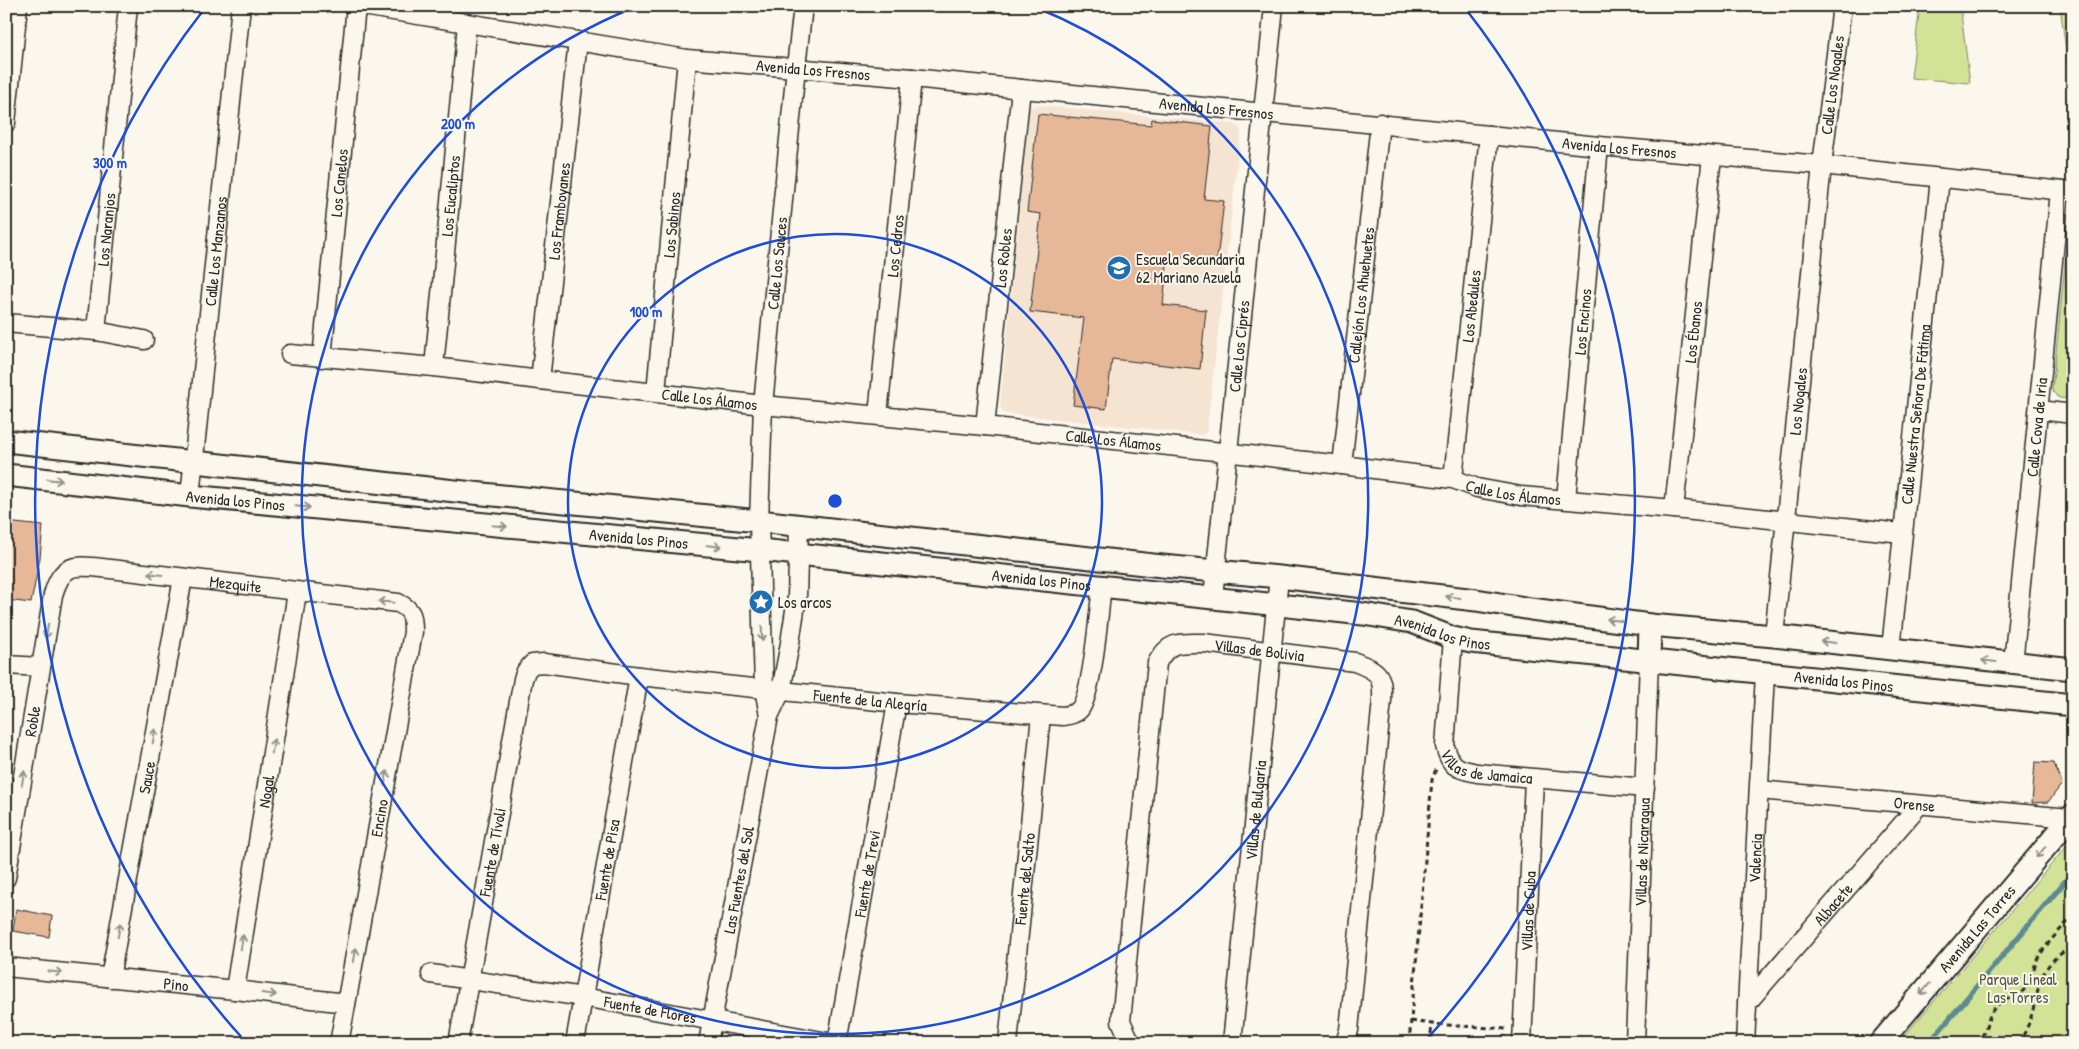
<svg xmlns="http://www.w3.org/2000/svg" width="2079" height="1049" font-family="'Patrick Hand',sans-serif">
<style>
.built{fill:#f5e4d2}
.green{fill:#d2e397;stroke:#7e8761}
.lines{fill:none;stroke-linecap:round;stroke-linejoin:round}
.stream{stroke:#5c8b93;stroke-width:5.5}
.building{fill:#e7b897;stroke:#2b2b2b}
.minor-casing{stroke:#2b2b2b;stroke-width:21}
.tertiary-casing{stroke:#2b2b2b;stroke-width:25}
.path{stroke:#2b2b2b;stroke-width:3;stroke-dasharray:5 4;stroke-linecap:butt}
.minor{stroke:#fbf7ec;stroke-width:18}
.tertiary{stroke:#fbf7ec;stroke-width:21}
.oneway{stroke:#93918c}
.ring{fill:none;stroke:#1d4ed8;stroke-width:2.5}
.labels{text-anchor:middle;stroke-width:4;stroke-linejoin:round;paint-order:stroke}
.street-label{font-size:16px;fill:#2b2b2b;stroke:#fbf7ec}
.poi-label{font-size:16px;fill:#2b2b2b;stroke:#fbf7ec;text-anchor:start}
.park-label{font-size:16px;fill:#555946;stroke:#fbf7ec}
.centre{fill:#1d4ed8;stroke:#fbf7ec;stroke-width:2.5}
.ring-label{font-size:15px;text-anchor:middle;font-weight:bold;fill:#1d4ed8;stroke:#fbf7ec;stroke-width:4;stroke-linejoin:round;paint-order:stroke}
</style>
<rect width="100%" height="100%" fill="#fbf7ec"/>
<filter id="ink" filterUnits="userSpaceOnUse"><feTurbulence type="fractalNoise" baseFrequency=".02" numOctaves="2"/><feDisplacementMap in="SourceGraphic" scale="10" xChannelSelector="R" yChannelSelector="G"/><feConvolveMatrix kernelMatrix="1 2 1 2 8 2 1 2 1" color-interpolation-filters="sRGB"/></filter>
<g filter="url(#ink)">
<path class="built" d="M1034,105L1235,124L1241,130L1207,430L1203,435L1004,413L1000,407L1029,110Z"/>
<g class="green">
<path d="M1920,6H1960L1970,83L1911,78Z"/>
<path d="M2060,6H2073V102Z"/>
<path d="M2073,205V399L2059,398L2052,391L2071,207Z"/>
<path d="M2073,839V1043H1898Z"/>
</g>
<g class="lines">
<path class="stream" d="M1929,1043L2073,872"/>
</g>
<g class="building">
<path d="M1038,114L1151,125L1152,119L1212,126L1204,199L1224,201L1217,260L1168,255L1163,305L1206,310L1200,369L1112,359L1106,409L1073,405L1084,318L1030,312L1041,214L1027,212Z"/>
<path d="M6,522L43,526L40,558L31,603L6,600Z"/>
<path d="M2035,762L2054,763L2062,784L2048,802L2032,803Z"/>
<path d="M16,909L52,916L49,937L13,931Z"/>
</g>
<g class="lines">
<defs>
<g id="minor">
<path id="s1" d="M363,6L687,59L912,78L1599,146L1822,165L2073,192"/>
<path d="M6,123L18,6"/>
<path d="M6,323L96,331L144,340"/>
<path id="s2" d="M96,331L128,6"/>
<path id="s3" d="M290,354L434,367L540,380L763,405L985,426L1342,465L1453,479L1477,488L1521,496L1674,509L1902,533"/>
<path id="s4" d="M322,358L356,6"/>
<path id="s5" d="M434,367L467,24"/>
<path id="s6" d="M540,380L578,41"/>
<path id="s7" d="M656,392L687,59"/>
<path d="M2039,410L2073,414"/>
<path id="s8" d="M878,415L912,78"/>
<path id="s9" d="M985,426L1021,89"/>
<path id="s10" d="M1342,465L1380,123"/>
<path id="s11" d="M1453,479L1489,135"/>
<path id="s12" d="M190,496L241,6"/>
<path id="s13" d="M1566,499L1599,146"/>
<path id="s14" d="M1674,509L1712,156"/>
<path id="s15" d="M1213,597L1274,6"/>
<path id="s16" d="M1774,636L1822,165L1842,6"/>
<path id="s17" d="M1453,638L1445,746C1450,766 1456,769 1477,773L1645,788"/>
<path id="s18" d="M1891,649L1940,178"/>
<path id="s19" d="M2013,664L2060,191"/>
<path d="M6,665L41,667"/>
<path id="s20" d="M769,716L764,688L759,521L763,405L796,67L803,6"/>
<path id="s21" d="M1759,790L2070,818"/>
<path id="s22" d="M6,878L53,595C62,564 73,565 102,568L398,603C413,610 413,617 413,632L340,1038"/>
<path id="s23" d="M6,967L235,990L346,1003"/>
<path id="s24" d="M431,974L583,997L833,1043"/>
<path id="s25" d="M110,978L183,578"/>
<path id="s26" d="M235,990L297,592"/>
<path id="s27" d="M1747,1003L1919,805"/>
<path id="s28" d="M458,1043L523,679L526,671L532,664L544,663L639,676L897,703L1063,716C1069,715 1076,714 1080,709C1093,692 1099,610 1102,585"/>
<path id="s29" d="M575,1043L639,676"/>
<path id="s30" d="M708,1043L769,716L781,691L790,643L797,597L799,525"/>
<path id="s31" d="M837,1043L897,703"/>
<path id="s32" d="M1008,1043L1041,715"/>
<path id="s33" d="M1131,1043L1121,1021L1157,663C1169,640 1181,643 1204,643L1355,662C1378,671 1383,674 1382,700L1349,1030L1345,1043"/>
<path id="s34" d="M1232,1043L1279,577"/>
<path id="s35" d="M1522,1043L1534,779"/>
<path id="s36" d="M1635,1043L1649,660"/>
<path id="s37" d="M1745,1043L1765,674"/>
</g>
<g id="tertiary">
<path d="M6,441L473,493L759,521L1162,566L1279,577L1476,600L1531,609L1650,625L1774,636L2073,669"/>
<path id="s38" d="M6,475L190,496L760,550L1363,614L1412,622L1453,638L1471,642L2073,705"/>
<path d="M1649,660L1650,625"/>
<path id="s39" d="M1880,1043L2073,815"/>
</g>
</defs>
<use href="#minor" class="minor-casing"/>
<use href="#tertiary" class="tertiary-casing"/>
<g class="path">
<path d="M1411,1021L1432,1024L1507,1029"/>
<path d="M1431,1037L1436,1043"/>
<path d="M1409,1043L1432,780L1436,769"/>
<path d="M1430,1043L1432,1024"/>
<path d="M1500,1043L1505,1035"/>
<path d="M1975,1043C1988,1034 1985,1022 1993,1010C2001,998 2015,999 2025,989C2032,982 2033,967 2038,958C2047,943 2061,929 2073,916"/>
<path d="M2018,1043C2045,1007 2026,968 2073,947"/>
</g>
<use href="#minor" class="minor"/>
<use href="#tertiary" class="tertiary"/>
</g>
<defs><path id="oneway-shaft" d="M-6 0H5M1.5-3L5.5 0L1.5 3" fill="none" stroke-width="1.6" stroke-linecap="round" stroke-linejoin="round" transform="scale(1.25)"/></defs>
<g class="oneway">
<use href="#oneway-shaft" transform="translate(55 480) rotate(6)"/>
<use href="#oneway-shaft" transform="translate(303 507) rotate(5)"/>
<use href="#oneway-shaft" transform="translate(500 526) rotate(6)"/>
<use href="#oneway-shaft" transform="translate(714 546) rotate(5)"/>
<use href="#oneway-shaft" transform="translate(155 574) rotate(-173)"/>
<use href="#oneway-shaft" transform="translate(1453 597) rotate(-173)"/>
<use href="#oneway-shaft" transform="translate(386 602) rotate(-174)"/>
<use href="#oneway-shaft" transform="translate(1614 620) rotate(-173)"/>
<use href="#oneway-shaft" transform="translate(47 631) rotate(99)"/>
<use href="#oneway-shaft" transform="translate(762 634) rotate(88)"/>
<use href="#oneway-shaft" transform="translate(1828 642) rotate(-173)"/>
<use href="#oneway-shaft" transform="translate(1989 661) rotate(-173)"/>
<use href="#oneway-shaft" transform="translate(154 736) rotate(-80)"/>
<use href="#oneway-shaft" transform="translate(273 746) rotate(-81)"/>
<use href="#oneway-shaft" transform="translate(23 778) rotate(-81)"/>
<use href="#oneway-shaft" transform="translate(386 778) rotate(-80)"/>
<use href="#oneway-shaft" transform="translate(2041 852) rotate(130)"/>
<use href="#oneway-shaft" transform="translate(119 930) rotate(-80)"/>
<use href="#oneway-shaft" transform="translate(242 942) rotate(-81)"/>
<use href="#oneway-shaft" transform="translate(355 955) rotate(-80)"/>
<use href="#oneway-shaft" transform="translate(55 972) rotate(6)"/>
<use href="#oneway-shaft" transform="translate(1925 989) rotate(130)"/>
<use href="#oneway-shaft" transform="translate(269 994) rotate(7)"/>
</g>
</g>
<g class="ring">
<circle cx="835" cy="501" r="267"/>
<path d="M1035 7A533 533 0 1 1 635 7"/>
<path d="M245 1041A800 800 0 0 1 205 8M1465 8A800 800 0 0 1 1425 1041"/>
</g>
<defs>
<symbol id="school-disc" viewBox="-11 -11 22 22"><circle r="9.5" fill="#1f6fb2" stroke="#fbf7ec"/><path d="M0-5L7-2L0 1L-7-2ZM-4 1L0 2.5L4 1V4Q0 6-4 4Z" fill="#fff"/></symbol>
<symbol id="sight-disc" viewBox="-11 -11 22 22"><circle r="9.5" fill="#1f6fb2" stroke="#fbf7ec"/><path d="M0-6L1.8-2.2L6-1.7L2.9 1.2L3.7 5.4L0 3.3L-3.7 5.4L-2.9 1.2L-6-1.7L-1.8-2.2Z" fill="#fff"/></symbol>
</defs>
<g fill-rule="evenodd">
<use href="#school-disc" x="1105" y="254" width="28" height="28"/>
<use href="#sight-disc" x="747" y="588" width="28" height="28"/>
</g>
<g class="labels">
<g class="street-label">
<text dy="6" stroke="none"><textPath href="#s1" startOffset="455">Avenida Los Fresnos</textPath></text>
<text dy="6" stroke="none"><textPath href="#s16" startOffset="554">Calle Los Nogales</textPath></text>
<text dy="6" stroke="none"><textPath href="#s1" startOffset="860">Avenida Los Fresnos</textPath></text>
<text dy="6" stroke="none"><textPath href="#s1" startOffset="1265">Avenida Los Fresnos</textPath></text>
<text dy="6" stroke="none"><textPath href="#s4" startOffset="176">Los Canelos</textPath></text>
<text dy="6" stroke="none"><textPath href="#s5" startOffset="172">Los Eucaliptos</textPath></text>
<text dy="6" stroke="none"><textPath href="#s6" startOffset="170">Los Framboyanes</textPath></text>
<text dy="6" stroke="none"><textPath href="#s7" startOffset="168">Los Sabinos</textPath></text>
<text dy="6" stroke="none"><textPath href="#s2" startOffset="102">Los Naranjos</textPath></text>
<text dy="6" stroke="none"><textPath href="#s8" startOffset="170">Los Cedros</textPath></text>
<text dy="6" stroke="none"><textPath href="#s12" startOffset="246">Calle Los Manzanos</textPath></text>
<text dy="6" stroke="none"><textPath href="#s9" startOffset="169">Los Robles</textPath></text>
<text dy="6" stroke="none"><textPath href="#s20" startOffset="454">Calle Los Sauces</textPath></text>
<text dy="6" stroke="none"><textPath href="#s10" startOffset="171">Callejón Los Ahuehuetes</textPath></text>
<text dy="6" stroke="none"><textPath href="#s11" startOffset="174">Los Abedules</textPath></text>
<text dy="6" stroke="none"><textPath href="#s13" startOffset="178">Los Encinos</textPath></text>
<text dy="6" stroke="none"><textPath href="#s14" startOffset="178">Los Ébanos</textPath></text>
<text dy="6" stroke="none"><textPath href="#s15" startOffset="252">Calle Los Ciprés</textPath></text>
<text dy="6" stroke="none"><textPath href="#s3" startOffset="422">Calle Los Álamos</textPath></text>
<text dy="6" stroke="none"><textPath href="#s16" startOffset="236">Los Nogales</textPath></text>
<text dy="6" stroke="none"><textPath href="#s18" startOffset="236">Calle Nuestra Señora De Fátima</textPath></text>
<text dy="6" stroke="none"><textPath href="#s19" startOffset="238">Calle Cova de Iria</textPath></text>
<text dy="6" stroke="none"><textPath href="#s3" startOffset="828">Calle Los Álamos</textPath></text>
<text dy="6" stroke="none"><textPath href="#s3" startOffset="1232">Calle Los Álamos</textPath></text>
<text dy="6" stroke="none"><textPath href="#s38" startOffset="231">Avenida los Pinos</textPath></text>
<text dy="6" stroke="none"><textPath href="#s38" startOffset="636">Avenida los Pinos</textPath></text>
<text dy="6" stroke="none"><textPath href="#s38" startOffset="1041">Avenida los Pinos</textPath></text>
<text dy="6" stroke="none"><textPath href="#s22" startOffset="486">Mezquite</textPath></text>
<text dy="6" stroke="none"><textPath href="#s38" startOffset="1446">Avenida los Pinos</textPath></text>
<text dy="6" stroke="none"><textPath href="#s33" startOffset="495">Villas de Bolivia</textPath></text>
<text dy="6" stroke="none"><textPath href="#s38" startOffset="1851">Avenida los Pinos</textPath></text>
<text dy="6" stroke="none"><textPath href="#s28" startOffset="728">Fuente de la Alegría</textPath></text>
<text dy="6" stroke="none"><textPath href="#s22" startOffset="159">Roble</textPath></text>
<text dy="6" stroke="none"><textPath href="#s17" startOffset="161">Villas de Jamaica</textPath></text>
<text dy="6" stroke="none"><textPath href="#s25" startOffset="204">Sauce</textPath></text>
<text dy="6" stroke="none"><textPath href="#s26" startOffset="201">Nogal</textPath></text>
<text dy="6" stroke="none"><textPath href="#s21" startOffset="156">Orense</textPath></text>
<text dy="6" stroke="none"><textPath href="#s34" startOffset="234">Villas de Bulgaria</textPath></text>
<text transform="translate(379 818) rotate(-80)" y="6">Encino</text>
<text dy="6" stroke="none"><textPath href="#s28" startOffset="194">Fuente de Tívoli</textPath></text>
<text dy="6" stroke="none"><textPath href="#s36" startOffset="191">Villas de Nicaragua</textPath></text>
<text dy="6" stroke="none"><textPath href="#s29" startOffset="186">Fuente de Pisa</textPath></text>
<text dy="6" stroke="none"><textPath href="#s37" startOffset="185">Valencia</textPath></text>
<text dy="6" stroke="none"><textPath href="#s31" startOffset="172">Fuente de Trevi</textPath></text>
<text dy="6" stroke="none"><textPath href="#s30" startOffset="166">Las Fuentes del Sol</textPath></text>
<text dy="6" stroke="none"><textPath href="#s32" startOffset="165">Fuente del Salto</textPath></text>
<text dy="6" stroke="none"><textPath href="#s27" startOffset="131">Albacete</textPath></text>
<text dy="6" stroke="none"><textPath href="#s35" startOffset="132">Villas de Cuba</textPath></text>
<text dy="6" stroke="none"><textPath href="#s39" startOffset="150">Avenida Las Torres</textPath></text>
<text dy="6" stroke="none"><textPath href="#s23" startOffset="171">Pino</textPath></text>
<text dy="6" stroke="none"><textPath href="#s24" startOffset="222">Fuente de Flores</textPath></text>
</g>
<g class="poi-label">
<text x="1136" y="265">Escuela Secundaria<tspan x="1136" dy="18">62 Mariano Azuela</tspan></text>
<text x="778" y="608">Los arcos</text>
</g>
<g class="park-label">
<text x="2018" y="985">Parque Lineal<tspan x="2018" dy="18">Las Torres</tspan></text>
</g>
</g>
<circle cx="835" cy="501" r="8" class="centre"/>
<g class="ring-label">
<text x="458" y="129">200 m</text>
<text x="110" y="168">300 m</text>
<text x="646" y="317">100 m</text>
</g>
<rect width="2079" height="1049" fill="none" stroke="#fbf7ec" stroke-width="25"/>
<rect x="12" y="12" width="2054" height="1024" fill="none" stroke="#2b2b2b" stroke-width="2" filter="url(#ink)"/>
</svg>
